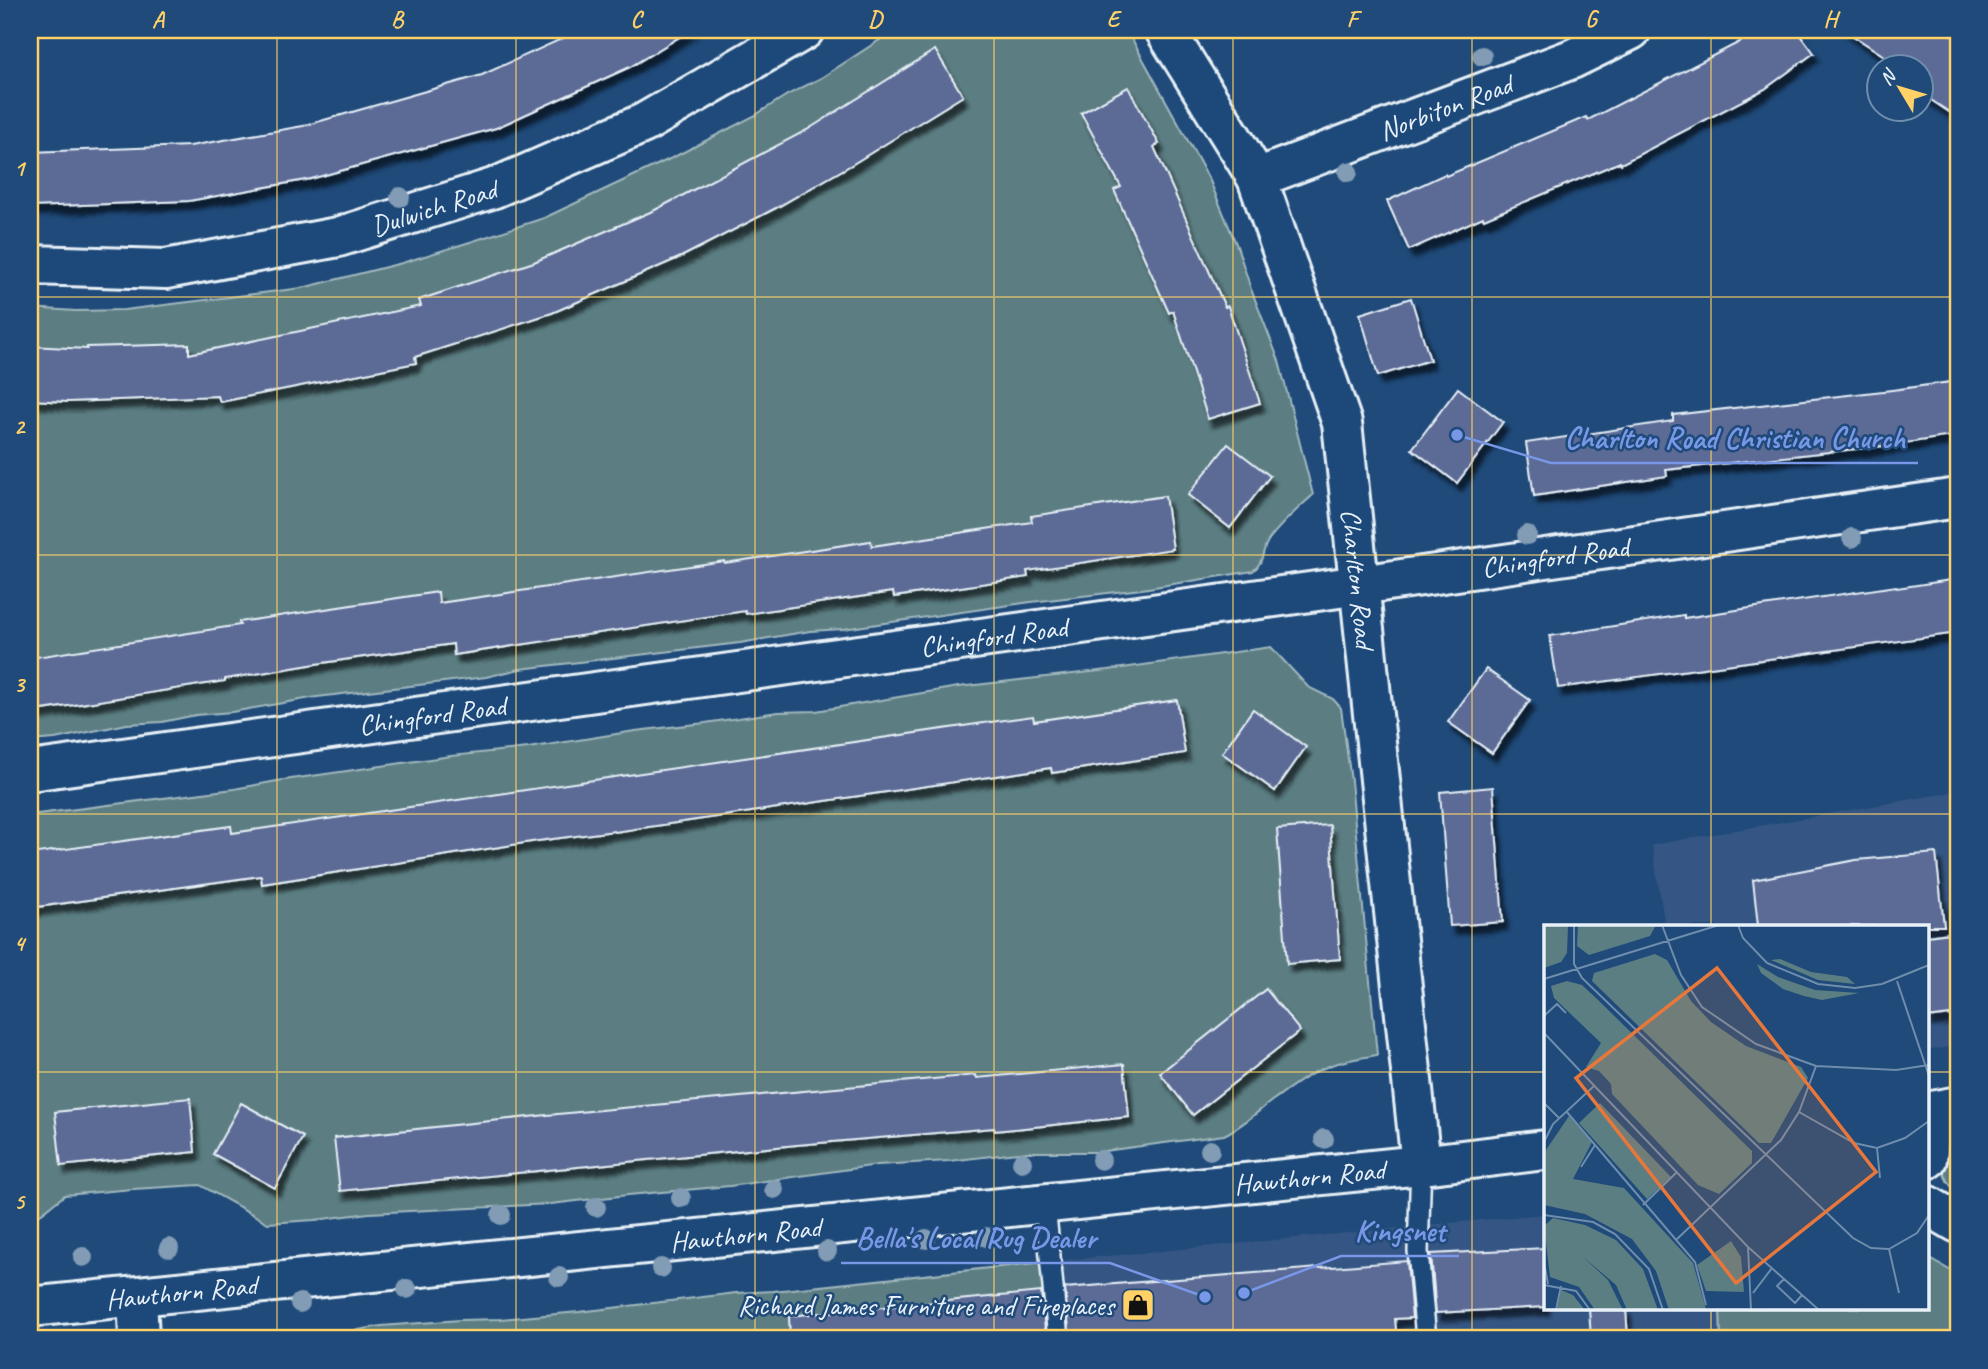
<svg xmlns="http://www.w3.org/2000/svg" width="1988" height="1369" font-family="Caveat,sans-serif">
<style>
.built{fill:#355784}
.green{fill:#5b7e83;stroke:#a2b8be;stroke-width:2}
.building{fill:#5c6a96;stroke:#e8f1f8;stroke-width:2;filter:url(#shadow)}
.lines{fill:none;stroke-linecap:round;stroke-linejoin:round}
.lane-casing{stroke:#e8f1f8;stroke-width:24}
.street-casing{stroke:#e8f1f8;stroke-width:44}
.secondary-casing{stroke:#e8f1f8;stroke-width:44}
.lane{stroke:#1f4a7a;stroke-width:19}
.street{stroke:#1f4a7a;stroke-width:38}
.secondary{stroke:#1f4a7a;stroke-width:38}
.tree{fill:#829cb5}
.grid{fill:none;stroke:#ffd166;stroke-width:2;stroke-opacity:0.55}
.labels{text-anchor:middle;stroke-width:5;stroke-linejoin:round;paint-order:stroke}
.street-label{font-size:28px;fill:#e8f1f8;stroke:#1f4a7a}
.poi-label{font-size:28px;fill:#e8f1f8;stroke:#1f4a7a;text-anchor:end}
.inset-road{fill:none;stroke:#6f8dac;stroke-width:2}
.view{fill:#e8773b;fill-opacity:0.15;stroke:#e8773b;stroke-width:3.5}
.inset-edge{fill:none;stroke:#e8f1f8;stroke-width:3.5}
.leader{fill:none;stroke:#7897e6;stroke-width:2.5}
.callout-dot{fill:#7897e6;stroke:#1f4a7a;stroke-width:2.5}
.callout-label{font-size:30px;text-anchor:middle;font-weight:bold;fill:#7897e6;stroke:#1f4a7a;stroke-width:5;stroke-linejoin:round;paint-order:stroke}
.neatline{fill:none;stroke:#ffd166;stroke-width:2.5}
.grid-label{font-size:23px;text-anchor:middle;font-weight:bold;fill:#ffd166}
</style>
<defs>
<filter id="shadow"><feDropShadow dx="4.5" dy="8" stdDeviation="2" flood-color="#0009"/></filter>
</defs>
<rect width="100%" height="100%" fill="#1f4a7a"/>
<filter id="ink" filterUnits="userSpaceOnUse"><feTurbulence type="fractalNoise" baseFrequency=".0143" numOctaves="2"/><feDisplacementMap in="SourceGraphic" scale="14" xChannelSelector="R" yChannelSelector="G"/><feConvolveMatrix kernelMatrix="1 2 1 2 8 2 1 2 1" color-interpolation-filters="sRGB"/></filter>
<g filter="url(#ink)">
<g class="built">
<path d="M1958,791V1045L1927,1051V926H1665L1652,845Z"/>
<path d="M1545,1214V1308H1725L1727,1339H1053L1046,1262Z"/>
</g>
<g class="green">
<path d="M895,30H1127L1210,181L1237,246L1251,289L1279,361L1313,495C1298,509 1281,523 1268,541C1261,552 1265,561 1253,571L1142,589L1031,602L843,629L810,631L740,643L520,669L486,677L317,697L232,712L196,715L162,722L127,724L55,739L30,741V308L76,311L124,310L302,288L402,263L470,242L544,218L676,156L754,116L787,95L821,78Z"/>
<path d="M1271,647L1308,687L1333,699L1341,708L1351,781L1377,1055C1361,1058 1344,1060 1329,1066C1309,1073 1290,1088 1273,1100C1257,1112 1243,1126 1224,1135L1097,1152H1027L949,1161L878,1165L730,1186L628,1195L551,1204L369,1213L315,1220L268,1223L200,1185L133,1189L65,1195L30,1222V815L234,789L277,781L451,756L528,748L635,731L705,723L778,712L816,711L958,687L1108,670Z"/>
<path d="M1958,1140V1192C1937,1177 1943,1163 1951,1142Z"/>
<path d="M1927,1257L1958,1275V1339H1721L1720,1308H1927Z"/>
<path d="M1046,1262L1053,1339H273L341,1333L381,1326L460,1320L500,1319L579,1312L736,1293L773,1291Z"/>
</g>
<g class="building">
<path d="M581,30H691L630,67L496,128L311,179L189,201L30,207V152L190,146L303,126L482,75Z"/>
<path d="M1763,30H1797L1814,53L1765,89L1621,164L1620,162L1484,219L1483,217L1409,250L1387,201L1445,174L1446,176L1586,117L1588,120Z"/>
<path d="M1844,30H1943L1958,40V118L1922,94V66H1900Z"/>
<path d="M935,50L963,96L853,164L776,208L681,257L552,313L415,357L416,363L220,402L218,396L68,402L30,400V346L87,349V347L189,344V354L421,306L419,300L534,262L655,210L807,130Z"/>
<path d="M1128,87L1159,144L1154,147L1225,307L1228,306L1260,403L1208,419L1173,311L1169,313L1114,190L1121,187L1081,113Z"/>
<path d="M1411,298L1430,360L1378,376L1360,314Z"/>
<path d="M1958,381V435L1893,445L1666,470L1667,476L1534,496L1526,443L1673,421V415L1892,390Z"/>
<path d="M1458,388L1503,422L1457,483L1412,449Z"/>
<path d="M1228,444L1270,476L1230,528L1188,495Z"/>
<path d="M1165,496L1173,549L1027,571L1028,577L894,597L893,592L746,614L745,611L454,655L453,644L316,664L225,679V681L30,712V658L240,625L239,622L438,592L439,603L724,561L725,563L871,541L872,546L1032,522L1031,516Z"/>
<path d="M1958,579V633L1558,688L1550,636L1684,615V618L1896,586L1897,588Z"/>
<path d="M1486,669L1530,700L1492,753L1448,722Z"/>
<path d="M1177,700L1185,753L1052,773L1051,768L907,789L615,832L614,831L538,841L262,884L261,876L30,908V854L231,826L232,833L977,724L1033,716L1034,721Z"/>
<path d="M1253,709L1306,747L1275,791L1222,753Z"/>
<path d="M1493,787L1503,922L1450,926L1440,792Z"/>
<path d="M1330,825L1340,959L1287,964L1277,829Z"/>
<path d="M1936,853L1944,926H1758L1753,880L1856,860Z"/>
<path d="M1958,932V1014L1927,1018V936Z"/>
<path d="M1266,989L1300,1031L1193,1115L1160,1073Z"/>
<path d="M1124,1064L1129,1117L995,1131L994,1128L797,1145L340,1191L334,1138L547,1115L825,1089L976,1075L977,1078Z"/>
<path d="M190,1098L195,1152L61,1166L55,1112Z"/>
<path d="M241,1103L303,1137L275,1188L213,1154Z"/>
<path d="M1545,1248V1307L1436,1313L1431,1254Z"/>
<path d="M1407,1261L1412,1318L1395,1319L1397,1339H1070L1065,1288Z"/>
<path d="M1041,1292L1046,1339H790L789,1316Z"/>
<path d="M1589,1308H1626L1628,1339H1591Z"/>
</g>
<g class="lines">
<defs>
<g id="lane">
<path d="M1421,1165L1418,1251L1426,1339"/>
<path d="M1045,1204L1058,1339"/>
</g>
<g id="street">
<path id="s1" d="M1165,30L1257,178L1342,423L1421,1165"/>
<path id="s2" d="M1257,178L1572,59L1631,30"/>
<path id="s3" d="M30,265L166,269L338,237L494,188L644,123L804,30"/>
<path id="s4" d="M30,771L1360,585L1958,498"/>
<path d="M1927,1159L1933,1111"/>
<path d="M1927,1205L1958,1223"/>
<path d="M137,1297L139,1339"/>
</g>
<g id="secondary">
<path d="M1927,1112L1958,1106"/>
<path id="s5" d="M30,1307L1421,1165L1545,1150"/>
</g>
</defs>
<use href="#lane" class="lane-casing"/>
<use href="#street" class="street-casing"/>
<use href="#secondary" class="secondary-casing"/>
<use href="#lane" class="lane"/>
<use href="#street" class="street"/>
<use href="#secondary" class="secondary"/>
</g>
<g class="tree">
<circle cx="1482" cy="56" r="10"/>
<circle cx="1348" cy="172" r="10"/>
<circle cx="400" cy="197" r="10"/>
<circle cx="1527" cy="535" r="10"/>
<circle cx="1852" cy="538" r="10"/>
<circle cx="1324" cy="1139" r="10"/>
<circle cx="1210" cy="1150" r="10"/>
<circle cx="1101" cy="1160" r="10"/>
<circle cx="1022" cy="1162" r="10"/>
<circle cx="774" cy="1189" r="10"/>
<circle cx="681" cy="1198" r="10"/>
<circle cx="596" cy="1207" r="10"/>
<circle cx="501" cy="1215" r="10"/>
<circle cx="986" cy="1237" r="10"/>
<circle cx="926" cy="1239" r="10"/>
<circle cx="169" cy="1248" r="10"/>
<circle cx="827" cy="1251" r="10"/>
<circle cx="83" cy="1257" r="10"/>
<circle cx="661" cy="1268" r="10"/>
<circle cx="559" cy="1277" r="10"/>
<circle cx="407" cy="1289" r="10"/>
<circle cx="300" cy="1303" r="10"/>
</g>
</g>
<path class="grid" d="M277,30V1339M516,30V1339M755,30V1339M994,30V1339M1233,30V1339M1472,30V1339M1711,30V926M30,297H1958M30,555H1958M30,814H1958M30,1072H1545M1927,1072H1958M1711,1308V1339"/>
<defs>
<symbol id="shop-square" viewBox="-11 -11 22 22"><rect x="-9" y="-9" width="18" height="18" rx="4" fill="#ffd166" stroke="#1f4a7a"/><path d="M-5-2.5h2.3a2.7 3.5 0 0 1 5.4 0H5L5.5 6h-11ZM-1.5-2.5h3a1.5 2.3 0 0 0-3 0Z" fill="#111"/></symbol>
</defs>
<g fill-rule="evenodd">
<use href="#shop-square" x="1119" y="1286" width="38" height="38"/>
</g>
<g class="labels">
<g class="street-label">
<text dy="10" stroke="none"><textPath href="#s2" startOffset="201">Norbiton Road</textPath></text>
<text dy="10" stroke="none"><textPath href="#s3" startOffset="411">Dulwich Road</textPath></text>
<text dy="10" stroke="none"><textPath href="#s4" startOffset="1540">Chingford Road</textPath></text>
<text dy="10" stroke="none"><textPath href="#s1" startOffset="590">Charlton Road</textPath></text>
<text dy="10" stroke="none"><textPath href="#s4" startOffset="973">Chingford Road</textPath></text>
<text dy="10" stroke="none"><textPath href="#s4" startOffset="406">Chingford Road</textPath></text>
<text dy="10" stroke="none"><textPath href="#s5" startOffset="1286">Hawthorn Road</textPath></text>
<text dy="10" stroke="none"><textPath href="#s5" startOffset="719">Hawthorn Road</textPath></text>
<text dy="10" stroke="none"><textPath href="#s5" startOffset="152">Hawthorn Road</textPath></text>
</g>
<g class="poi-label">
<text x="1114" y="1315">Richard James Furniture and Fireplaces</text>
</g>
</g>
<g transform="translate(1544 925)">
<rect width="385" height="385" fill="#1f4a7a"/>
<path d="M0,0H24L23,28L17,37L0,43ZM34,0H112L106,11L45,30L33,21ZM111,29L123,35L147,76L167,97L202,121L257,142L264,153L227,218H215L48,56L50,48ZM236,34L267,47L303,52L311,59L274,55L227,35ZM213,39L234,52L271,65L315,68L278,75L260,71L239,64L217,48ZM23,56L38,60L52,73L208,226V238L175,269L154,260L68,169L67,159L55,146L42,142L57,118L10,73L7,61ZM56,178L127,252L103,274L35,198ZM25,191L48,217L29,254L80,263L149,338L162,384L200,385H125L112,346L88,314L41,289L0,280V228ZM9,293L41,300L72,315L99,344L114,385H83L72,360L38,331L64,355L79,385H51L35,362L6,352L0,301ZM187,316L197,332L200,367L162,366L153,340ZM17,365L29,370L41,385H13Z" fill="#5b7e83"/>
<path class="inset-road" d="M30,0V39L38,53L309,313L327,323L345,324L373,308L385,290M118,0L137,50L158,82L212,119L272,141L352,145L385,140M194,0L199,13L223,38L274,59L311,63L338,59L385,40M0,54L175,0M353,56L385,151M0,91L13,79L22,88M0,108L204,322L275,385M0,178L15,193M22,186L151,337L162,380M255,187L310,218L333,223L361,213L385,196M0,217L9,199L50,161M333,223L336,253M37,242L51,220M99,280L133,247M0,290L49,297L71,309L105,344L119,385M132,315L237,215L255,187L272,141M204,322L207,385M345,324L355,368M0,337L4,359M240,354L233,361L251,378L258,370M0,360L32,366L46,385M209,368L228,343M12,385L17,361"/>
<path class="view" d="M173,43L332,247L192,358L32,153Z"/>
<rect width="385" height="385" class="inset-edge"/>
</g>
<path class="leader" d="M1457 435L1551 463H1918M1244 1293L1341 1256H1459M1205 1297L1110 1263H841"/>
<g class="callout-dot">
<circle cx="1457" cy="435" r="7"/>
<circle cx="1244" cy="1293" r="7"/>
<circle cx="1205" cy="1297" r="7"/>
</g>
<g class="callout-label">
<text x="1735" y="448">Charlton Road Christian Church</text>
<text x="1400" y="1241">Kingsnet</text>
<text x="976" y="1248">Bella's Local Rug Dealer</text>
</g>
<rect width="1988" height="1369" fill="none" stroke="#1f4a7a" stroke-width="77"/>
<g transform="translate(1900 88) rotate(308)"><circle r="33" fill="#1f4a7a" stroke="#6f8dac" stroke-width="2"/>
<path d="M0-5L12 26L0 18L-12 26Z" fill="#ffd166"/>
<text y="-10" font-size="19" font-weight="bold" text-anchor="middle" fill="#e8f1f8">N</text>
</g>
<rect x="38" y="38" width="1912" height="1292" class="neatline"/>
<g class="grid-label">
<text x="158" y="27">A</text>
<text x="397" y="27">B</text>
<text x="636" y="27">C</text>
<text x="875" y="27">D</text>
<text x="1113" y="27">E</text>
<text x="1352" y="27">F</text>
<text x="1591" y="27">G</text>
<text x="1830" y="27">H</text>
<text x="19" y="176">1</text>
<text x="19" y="434">2</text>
<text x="19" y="692">3</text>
<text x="19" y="951">4</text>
<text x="19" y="1209">5</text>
</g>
</svg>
